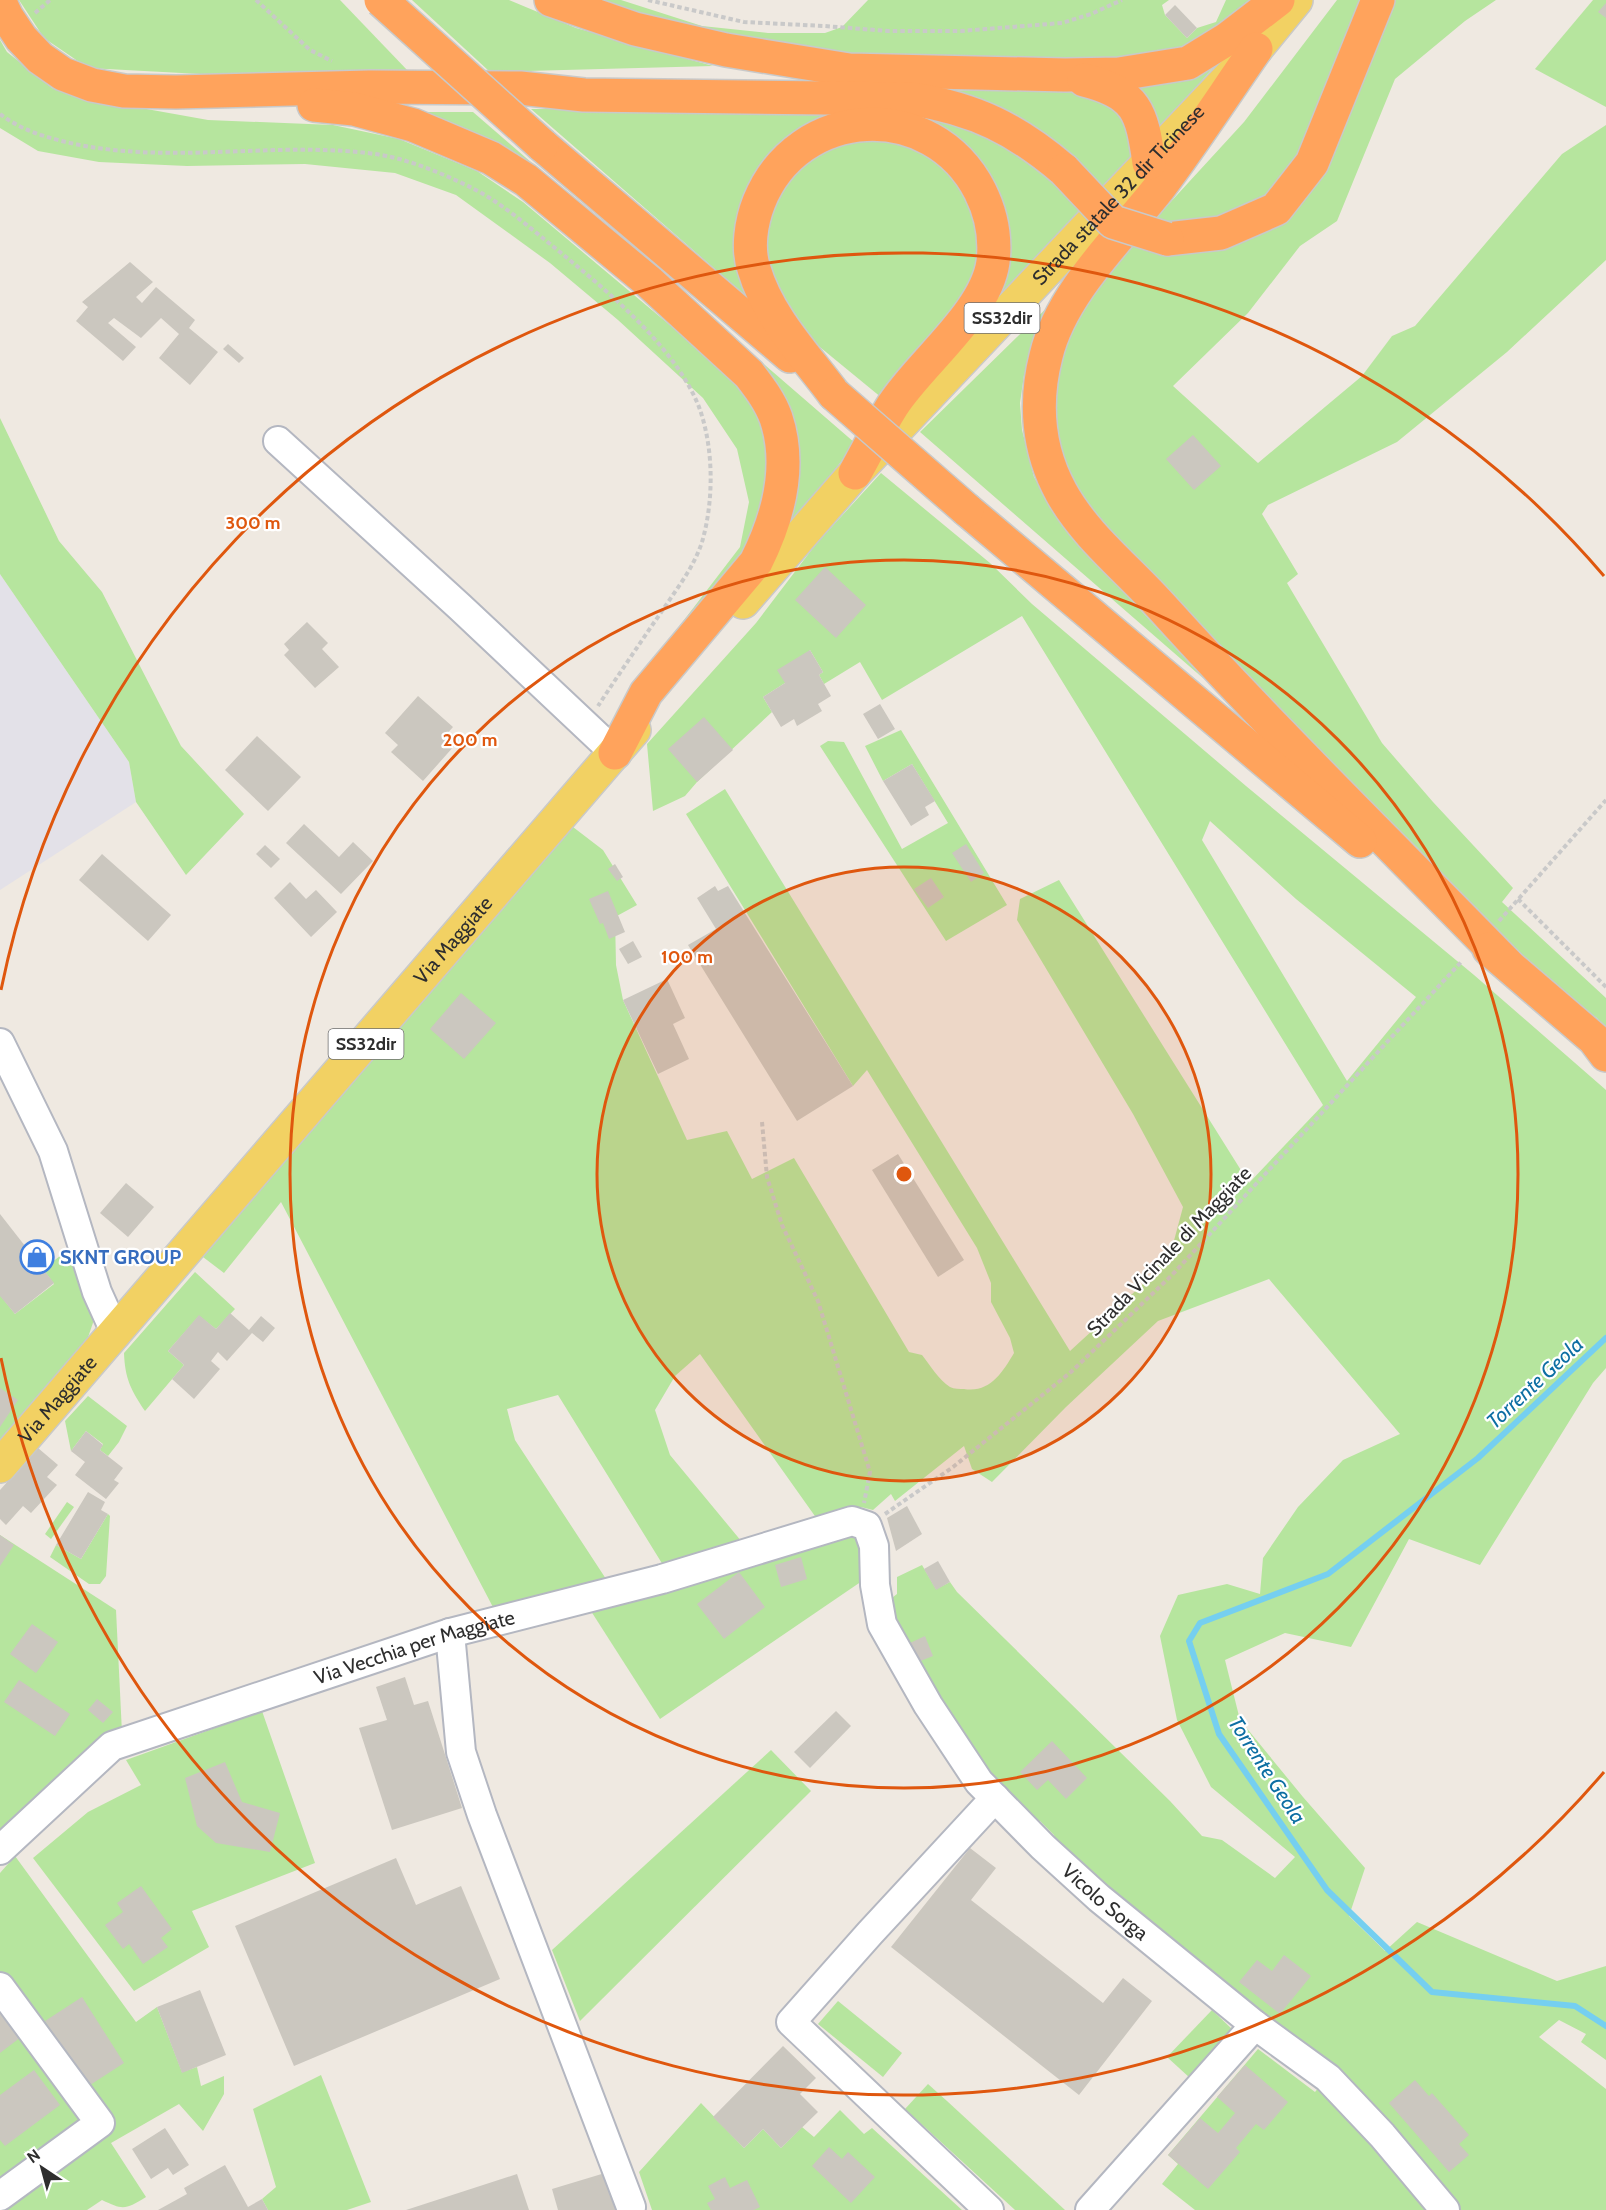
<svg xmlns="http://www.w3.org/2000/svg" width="1606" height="2210" font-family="Cabin,sans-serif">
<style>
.industrial{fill:#e3e1e8}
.green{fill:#b6e59e;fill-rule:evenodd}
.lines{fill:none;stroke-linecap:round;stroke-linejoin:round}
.stream{stroke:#75cff0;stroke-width:6}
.building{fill:#cbc7bf}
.minor-casing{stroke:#b4b7c1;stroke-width:32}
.major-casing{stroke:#c9c9c9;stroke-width:36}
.highway-casing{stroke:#c9c9c9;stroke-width:36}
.path{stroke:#c9c9c9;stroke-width:4;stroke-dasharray:4.5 3;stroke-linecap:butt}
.minor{stroke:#fff;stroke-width:28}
.major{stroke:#f2d163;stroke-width:33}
.highway{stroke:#ffa35c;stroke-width:33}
.highway-bridge-casing{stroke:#c9c9c9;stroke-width:36;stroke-linecap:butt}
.highway-bridge{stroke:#ffa35c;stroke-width:33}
.ring{fill:none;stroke:#df570e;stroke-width:3}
.labels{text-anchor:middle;stroke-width:4.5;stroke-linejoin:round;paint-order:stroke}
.shield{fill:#fff;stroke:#6d6d6d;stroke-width:1.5}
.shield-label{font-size:18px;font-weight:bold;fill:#2e2e2e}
.street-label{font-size:20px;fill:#2e2e2e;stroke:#fff}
.shop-label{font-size:20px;font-weight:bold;fill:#366cbe;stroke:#fff;text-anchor:start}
.water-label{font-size:21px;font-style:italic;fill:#0d6fa3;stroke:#fff}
.centre{fill:#df570e;stroke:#fff;stroke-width:3}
.ring-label{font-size:18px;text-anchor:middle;font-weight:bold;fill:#df570e;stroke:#fff;stroke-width:4.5;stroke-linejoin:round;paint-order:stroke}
</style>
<rect width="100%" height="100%" fill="#efe9e1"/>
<path class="industrial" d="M0,574L129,762L136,802L0,890Z"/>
<g class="green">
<path d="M19,0H340L409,72L219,75L88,68L44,38Z"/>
<path d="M412,0H509L576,28L713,66L490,72Z"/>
<path d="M568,0H621L702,26L768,33H825L842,27L868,0H1169L1162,5L1165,15L1187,38L1197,28L1216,22L1226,0H1256L1191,47L1139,59L836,61Z"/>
<path d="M1337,0H1365L1298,171L1243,214L1178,227L1155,219L1244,122Z"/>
<path d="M1385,0H1496L1465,21L1395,79L1337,221L1300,246L1248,313L1173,386L1258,463L1362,376L1392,336L1415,326L1562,154L1606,125V260L1507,352L1397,442L1268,505L1262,514L1298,574L1287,583L1382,743L1433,802L1513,888L1502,902L1606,998V1031L1597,1018L1556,990L1470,909L1090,517L1062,475L1049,385L1064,337L1116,260L1135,241L1260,233Z"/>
<path d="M1593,0H1606V107L1535,69Z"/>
<path d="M0,40L7,52L52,88L113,103L208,120L333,125L399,139L477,171L523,202L727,373L755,406L770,447L759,529L737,565L658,654L740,547L749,502L737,449L703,398L618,320L550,263L456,195L395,173L305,164L187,166L99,162L38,151L0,128Z"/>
<path d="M1220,60L1155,134L1136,81Z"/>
<path d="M1073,88L1112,98L1138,152L1104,187L1051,143L929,91Z"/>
<path d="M531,109H875L934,115L1006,142L1049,175L1083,211L981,313L1004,230L896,118L776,156L754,303Z"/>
<path d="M387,112H473L855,443L791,528L784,523L792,442L584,222Z"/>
<path d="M875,136L939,158L967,189L982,242L971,289L882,398L793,325L767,277L764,223L800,163L815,151Z"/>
<path d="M1063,292L1033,349L1024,375L1020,403L1022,430L1034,477L1062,525L1204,679L920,432Z"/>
<path d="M0,418L59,541L102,592L181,746L244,814L186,875L136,802L129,762L0,574Z"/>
<path d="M881,473L990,563L1032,604L1246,786L1474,975L1606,1090V1368L1593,1383L1480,1565L1409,1539L1351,1647L1285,1633L1225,1660L1240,1720L1303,1797L1365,1868L1349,1916L1385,1951L1417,1922L1557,1981L1606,1966V2060L1581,2042L1586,2034L1559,2020L1539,2037L1606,2089V2210H1461L1388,2127L1263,2018L1056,1844L1054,1835L1040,1821L1030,1822L982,1772L918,1662L888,1601L897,1594V1577L922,1565L936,1589L950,1582L957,1592L1170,1801L1202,1836L1222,1840L1275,1878L1295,1857L1211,1787L1177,1720L1160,1636L1178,1595L1227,1584L1260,1594L1263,1558L1298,1507L1343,1460L1400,1434L1269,1279L1158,1321L1066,1407L992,1482L972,1469L964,1446L895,1501L891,1494L873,1510L861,1507L817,1519L700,1354L675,1376L655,1410L670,1455L742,1542L663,1565L558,1395L507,1409L515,1440L608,1582L495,1611L281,1202L224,1273L203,1257L393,1033L444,977L573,827L603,850L637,905L615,917L616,965L623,1000L687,1140L727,1131L752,1179L794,1158L909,1352L922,1355C930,1365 939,1380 950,1387C954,1389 960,1389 964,1389C990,1393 1002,1373 1014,1353L1010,1338L991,1302V1283L977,1248L867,1070L853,1086L686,814L725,789L1070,1351L1143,1284L1172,1248L1183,1207L1133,1114L1017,920L1020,899L1059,880L1249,1183L1323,1105L1022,616L882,700L860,662L824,684L819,675L823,672L810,650L785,683L763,697L772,712L697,782L685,796L653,811L647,744L756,623L816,544ZM1210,821L1296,899L1416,997L1347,1081L1202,840Z"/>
<path d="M901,730L1007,905L946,941L820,746L828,741L844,742L902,849L948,823L912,764L883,781L865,746Z"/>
<path d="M68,1250L95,1317L85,1346L0,1442V1295L15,1314L54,1284L43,1269Z"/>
<path d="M195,1272L235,1309L216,1329L199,1316L168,1351L184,1365L145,1411C131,1390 125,1379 124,1353Z"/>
<path d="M88,1396L127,1426L119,1442L108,1456L100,1450L103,1444L86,1431L71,1451L65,1421Z"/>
<path d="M67,1502L74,1507L51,1539L45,1534Z"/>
<path d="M108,1514L110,1516L106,1576L100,1584H89L50,1557L56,1545L81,1559Z"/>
<path d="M855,1532L860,1542L865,1579L660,1719L589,1608Z"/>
<path d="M0,1535L116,1610L122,1733L0,1841Z"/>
<path d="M262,1711L315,1863L192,1911L209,1947L134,1991L33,1858L88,1812L141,1785L126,1760Z"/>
<path d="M771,1750L811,1791L580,2021L552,1950Z"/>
<path d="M15,1856L136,2022L157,2007L182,2072L197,2067L201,2086L224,2076V2094L203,2131L179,2104L111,2143L146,2197C125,2210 123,2210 102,2200L87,2210H0V1873Z"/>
<path d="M838,2001L902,2053L883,2077L818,2024Z"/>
<path d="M1212,2010L1234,2031L1190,2078L1167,2057Z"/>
<path d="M1258,2049L1315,2092L1320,2086L1433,2210H1195L1162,2184L1178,2164L1168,2155Z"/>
<path d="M321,2075L371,2202L347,2210H268L262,2199L276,2187L253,2109Z"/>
<path d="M928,2084L947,2101L1065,2210H1015L905,2109Z"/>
<path d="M701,2103L744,2148L763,2129L781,2148L802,2127L814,2137L840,2110L864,2134L872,2128L962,2210H652L639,2172Z"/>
</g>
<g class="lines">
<path class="stream" d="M1606,1338L1478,1458L1328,1574L1200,1623L1189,1641L1219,1734L1327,1890L1432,1992L1575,2006L1606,2026"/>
</g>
<g class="building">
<path d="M1606,3V18L1598,12Z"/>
<path d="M1175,5L1197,28L1187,38L1165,15Z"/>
<path d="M130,262L153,282L136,297L142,303L156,287L195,320L189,328L218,352L190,385L159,358L179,334L161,318L141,338L114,318L108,323L136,347L123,361L76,321L88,307L82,302Z"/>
<path d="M228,344L244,358L239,363L223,349Z"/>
<path d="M1193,435L1221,466L1194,490L1166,459Z"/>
<path d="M825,567L866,605L836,638L795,600Z"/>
<path d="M307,622L328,643L322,649L339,667L315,688L284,655L289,650L284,644Z"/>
<path d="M810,650L823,672L819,675L831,696L818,704L822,711L797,726L794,719L781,727L763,697L785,683L777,670Z"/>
<path d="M418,696L453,727L445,736L455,745L423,781L391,752L398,745L385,733Z"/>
<path d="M880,704L895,729L878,739L863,714Z"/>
<path d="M704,717L733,750L697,782L668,749Z"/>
<path d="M257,736L301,777L268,811L225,770Z"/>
<path d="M912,764L935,801L925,807L929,815L911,826L883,781Z"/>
<path d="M304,824L339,857L353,842L373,861L341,894L286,843Z"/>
<path d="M966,844L984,873L971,882L952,853Z"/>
<path d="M265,845L280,859L271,868L256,854Z"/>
<path d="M102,854L171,915L148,941L79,880Z"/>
<path d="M615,864L623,877L617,881L608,869Z"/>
<path d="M931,878L944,897L928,908L914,889Z"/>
<path d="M290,882L306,899L316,890L337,912L311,937L274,898Z"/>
<path d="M715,886L718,891L728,886L853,1086L797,1121L688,945L716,929L697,898Z"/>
<path d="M608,891L625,932L609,939L603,923L600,924L589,899Z"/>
<path d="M633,941L642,957L628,964L619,949Z"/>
<path d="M667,979L685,1018L673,1024L689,1059L658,1074L623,1000Z"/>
<path d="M461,993L496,1023L464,1059L430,1029Z"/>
<path d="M898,1154L964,1260L938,1277L872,1170Z"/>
<path d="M126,1183L154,1207L128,1237L100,1213Z"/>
<path d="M0,1214L54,1283L15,1314L0,1296Z"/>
<path d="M230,1313L249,1330L261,1316L275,1328L263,1342L252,1333L227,1361L218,1352L211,1361L220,1369L194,1399L172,1379L184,1365L168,1351L199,1315L216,1329Z"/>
<path d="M0,1388L18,1400L0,1427Z"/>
<path d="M86,1431L103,1445L100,1450L123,1468L114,1480L119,1483L106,1499L75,1475L85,1462L71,1451Z"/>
<path d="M38,1448L58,1465L47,1477L57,1485L31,1513L23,1506L6,1525L0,1519V1490Z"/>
<path d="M88,1492L105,1502L101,1510L108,1514L81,1559L56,1545Z"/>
<path d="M907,1506L922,1534L896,1551L887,1518Z"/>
<path d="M0,1535L14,1545L0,1566Z"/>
<path d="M801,1557L807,1579L781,1587L775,1565Z"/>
<path d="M938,1561L950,1582L936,1590L924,1569Z"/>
<path d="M739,1572L765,1607L724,1639L697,1604Z"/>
<path d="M32,1624L58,1642L36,1673L10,1654Z"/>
<path d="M925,1636L933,1656L918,1662L910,1643Z"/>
<path d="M405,1677L414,1705L428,1701L462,1808L392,1830L359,1728L387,1720L376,1687Z"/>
<path d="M19,1680L70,1714L55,1736L4,1702Z"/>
<path d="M97,1699L113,1712L103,1723L88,1710Z"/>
<path d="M836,1711L851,1726L810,1768L794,1752Z"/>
<path d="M1052,1741L1087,1778L1066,1799L1048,1780L1037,1790L1020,1772Z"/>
<path d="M225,1762L242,1802L280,1813L270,1852L216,1843L197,1826L185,1778Z"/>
<path d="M970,1848L996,1868L971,1900L1103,2003L1123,1978L1152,2001L1079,2095L891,1947Z"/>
<path d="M396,1858L416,1905L461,1886L500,1979L294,2066L235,1926Z"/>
<path d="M141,1886L172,1929L161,1938L168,1947L143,1964L129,1944L123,1949L105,1925L123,1912L117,1903Z"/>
<path d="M1284,1955L1311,1976L1280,2014L1239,1982L1257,1960L1272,1971Z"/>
<path d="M200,1990L226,2055L182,2073L157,2007Z"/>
<path d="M82,1997L124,2063L87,2087L45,2021Z"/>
<path d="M0,2001L25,2034L0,2053Z"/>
<path d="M783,2046L816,2078L800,2094L818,2112L781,2148L763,2129L744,2148L713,2117Z"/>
<path d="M1245,2065L1288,2102L1264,2130L1256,2124L1236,2148L1240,2152L1208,2189L1168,2155L1200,2118L1218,2133L1235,2113L1217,2097Z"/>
<path d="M34,2070L60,2105L5,2146L0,2140V2095Z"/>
<path d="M1415,2080L1429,2096L1432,2093L1469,2135L1459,2144L1469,2155L1449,2172L1389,2103Z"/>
<path d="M165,2128L189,2165L173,2175L168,2168L151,2179L132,2149Z"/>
<path d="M829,2147L842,2159L848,2152L875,2177L851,2203L812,2166Z"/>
<path d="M225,2165L248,2207L262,2199L268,2210H158L187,2194L184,2188Z"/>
<path d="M605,2173L617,2210H558L552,2189Z"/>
<path d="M517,2174L529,2210H406Z"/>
<path d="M725,2177L730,2188L747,2180L760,2207L754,2210H711L707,2203L715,2199L708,2186Z"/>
</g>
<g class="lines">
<defs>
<g id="minor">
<path d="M278,441L460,607L615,753"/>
<path d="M0,1043L53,1151L97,1292L116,1334"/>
<path d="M450,1633L461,1752L482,1815L631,2207"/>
<path id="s1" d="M0,1850L112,1746L450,1633L662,1579L852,1521L867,1526L874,1546L875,1585L882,1624L928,1705L979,1782L1043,1847L1099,1898L1255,2025L1328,2078L1382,2135L1445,2210"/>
<path d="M0,1987L100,2123L0,2196"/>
<path d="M989,2210L791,2022L870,1933L995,1798"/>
<path d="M1090,2210L1255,2025"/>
</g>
<g id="major">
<path id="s2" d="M743,602L855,473L1256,49L1296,0"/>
<path id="s3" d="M0,1466L634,730"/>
</g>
<g id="highway">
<path d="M551,0L635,29L726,50L849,70L1065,75L1119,74L1188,63L1227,39L1278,0"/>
<path d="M0,2L7,17L21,38L40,58L63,74L92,85L124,91L176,92L370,87L520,88L584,95L913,99C975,109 1016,129 1064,170"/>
<path d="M1256,49C1224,95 1193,143 1159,188C1119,239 1061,293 1046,356C1034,403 1038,450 1061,492C1085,536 1128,569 1161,606C1272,729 1391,845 1507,964"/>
<path d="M1084,80C1137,93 1142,112 1149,163"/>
<path d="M314,105L354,109L413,125L491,158L526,180L649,282L749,374C759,387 770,401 776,418C792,466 778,518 756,562L646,693L615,753"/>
<path d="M542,145L790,356"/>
<path d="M1167,239L1221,233L1276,209L1312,163L1378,0"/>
<path d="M834,394C805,355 768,317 754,269C747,249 751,222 759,202C798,104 932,97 980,191C991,213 996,237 993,262C986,313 921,362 893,405C879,427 868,450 855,473"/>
<path d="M967,510L1360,841"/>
<path d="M1489,949L1594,1039L1606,1055"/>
</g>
</defs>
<use href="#minor" class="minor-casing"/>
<use href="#major" class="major-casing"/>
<use href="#highway" class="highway-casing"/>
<g class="path">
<path d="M256,0L310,50L332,61"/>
<path d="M648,0L744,22L824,26L888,31H961L1062,23L1091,14L1122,0"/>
<path d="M35,13L50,0"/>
<path d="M0,114C20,129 39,135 62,141C165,167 271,140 375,154C406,158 444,174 472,188C502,203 529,227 555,248C605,289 675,346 699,407C714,448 714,501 702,542C694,567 676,590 662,611C640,643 619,674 598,706"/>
<path d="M1518,899L1606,987"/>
<path d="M1499,921L1606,800"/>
<path d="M762,1122L767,1177L782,1225L818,1301L870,1472L864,1503"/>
<path d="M885,1514L953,1467L1071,1372L1172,1275L1461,962"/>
</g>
<use href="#minor" class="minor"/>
<use href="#major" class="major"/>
<use href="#highway" class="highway"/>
<defs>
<g id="highway-bridge">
<path d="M381,0L542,145"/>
<path d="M1064,170L1113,222L1167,239"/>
<path d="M834,394L967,510"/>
</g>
</defs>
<use href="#highway-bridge" class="highway-bridge-casing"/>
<use href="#highway-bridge" class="highway-bridge"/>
</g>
<circle cx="904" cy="1174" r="307" fill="#df570e" fill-opacity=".12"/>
<g class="ring">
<circle cx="904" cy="1174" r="307"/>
<circle cx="904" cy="1174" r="614"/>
<path d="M1604 1772A921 921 0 0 1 1 1358M1 990A921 921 0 0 1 1604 576"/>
</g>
<defs>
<symbol id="shop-ring" viewBox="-11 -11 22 22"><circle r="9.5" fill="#fff" stroke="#3f7fe0" stroke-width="1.5"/><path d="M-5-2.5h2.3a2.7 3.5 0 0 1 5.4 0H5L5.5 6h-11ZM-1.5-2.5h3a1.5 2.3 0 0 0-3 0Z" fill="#3f7fe0"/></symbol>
</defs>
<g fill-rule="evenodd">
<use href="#shop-ring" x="18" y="1238" width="38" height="38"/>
</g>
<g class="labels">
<g class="shield">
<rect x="964.5" y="303" width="75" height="30" rx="4.5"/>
<rect x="328.5" y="1029" width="75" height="30" rx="4.5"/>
</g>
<g class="shield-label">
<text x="1002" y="324">SS32dir</text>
<text x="366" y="1050">SS32dir</text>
</g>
<g class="street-label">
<text dy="7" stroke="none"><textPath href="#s2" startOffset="554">Strada statale 32 dir Ticinese</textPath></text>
<text dy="7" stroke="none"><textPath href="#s3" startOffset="694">Via Maggiate</textPath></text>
<text transform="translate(1169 1251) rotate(-46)" y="7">Strada Vicinale di Maggiate</text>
<text dy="7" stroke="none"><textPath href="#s3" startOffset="88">Via Maggiate</textPath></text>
<text dy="7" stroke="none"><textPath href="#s1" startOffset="471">Via Vecchia per Maggiate</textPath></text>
<text dy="7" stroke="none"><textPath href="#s1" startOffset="1402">Vicolo Sorga</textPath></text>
</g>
<g class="shop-label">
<text x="60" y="1264">SKNT GROUP</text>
</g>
<g class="water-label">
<text transform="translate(1535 1383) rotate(-43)" y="7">Torrente Geola</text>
<text transform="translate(1267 1770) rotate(57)" y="7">Torrente Geola</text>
</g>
</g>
<circle cx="904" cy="1174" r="9" class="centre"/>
<g class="ring-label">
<text x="253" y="529">300 m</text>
<text x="470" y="746">200 m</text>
<text x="687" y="963">100 m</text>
</g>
<g transform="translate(42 2168) rotate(324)" stroke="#ffffff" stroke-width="4.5" paint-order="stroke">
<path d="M0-4.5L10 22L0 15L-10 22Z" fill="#2e2e2e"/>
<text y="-9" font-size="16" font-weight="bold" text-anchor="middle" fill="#2e2e2e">N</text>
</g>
</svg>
